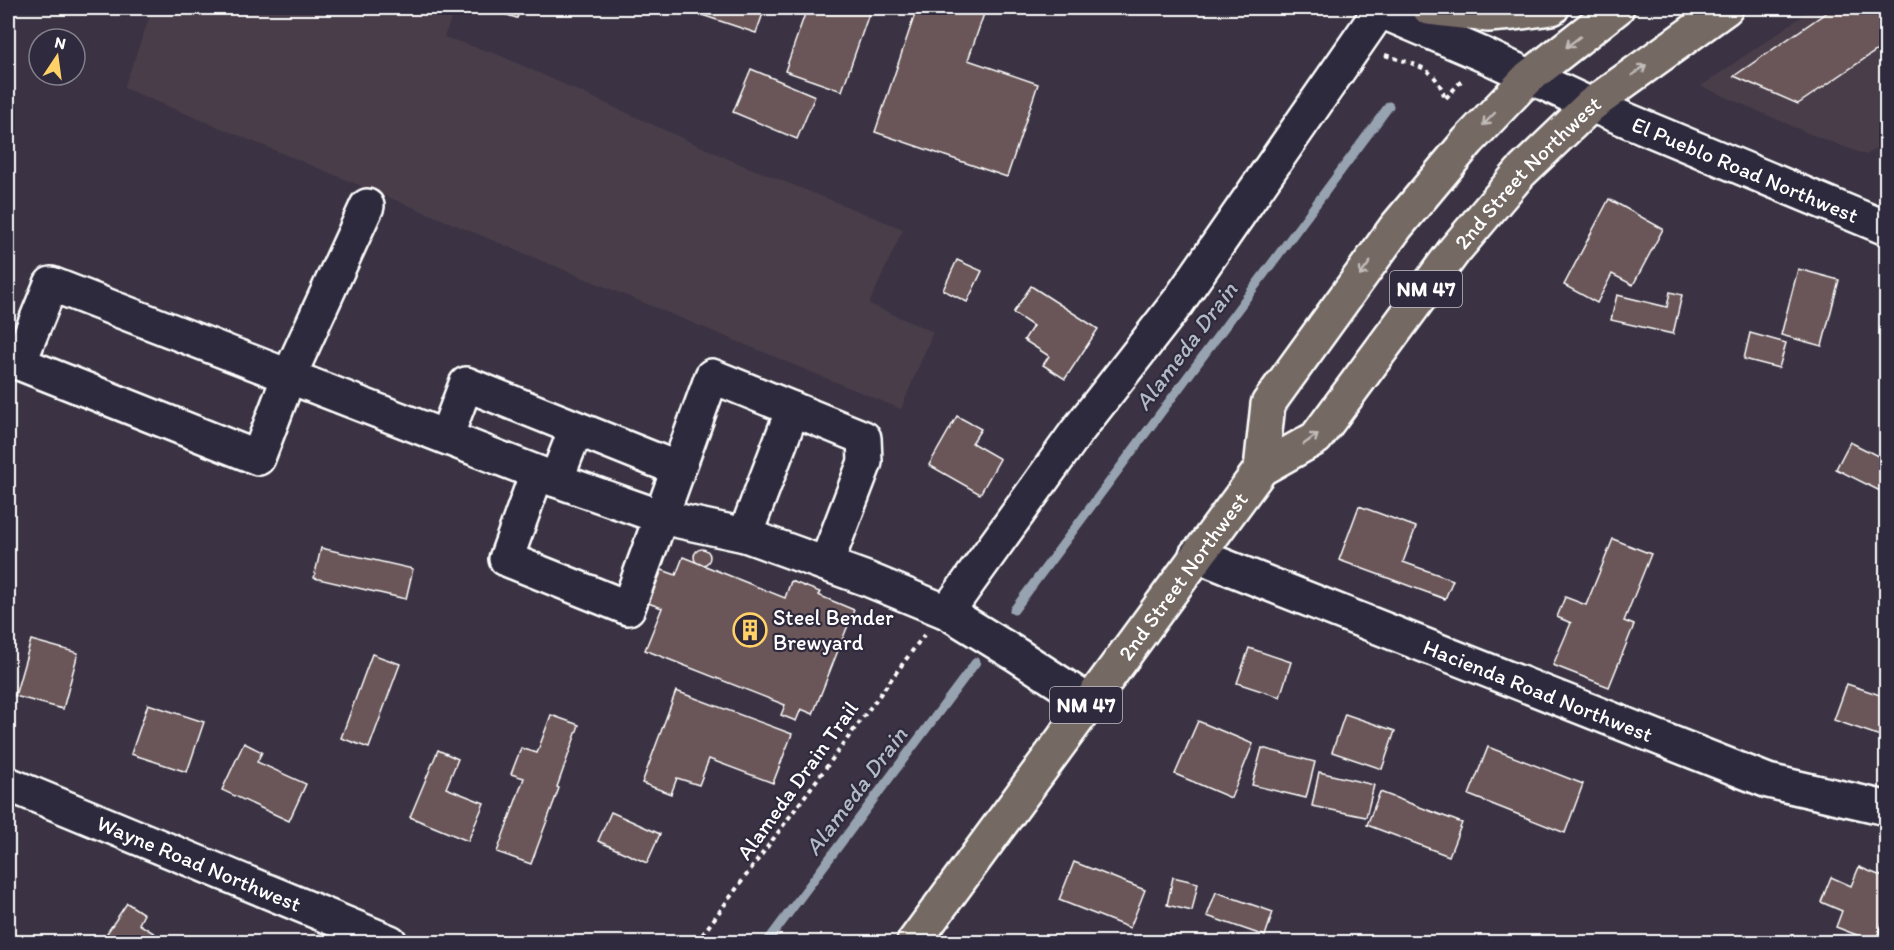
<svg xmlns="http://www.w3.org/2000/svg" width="1894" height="950" font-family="Itim,sans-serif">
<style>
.built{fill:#493e4a}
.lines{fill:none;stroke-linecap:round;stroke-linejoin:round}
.stream{stroke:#97a3b1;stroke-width:9}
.building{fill:#6b5759;stroke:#fff;stroke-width:1.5}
.minor-casing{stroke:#fff;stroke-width:38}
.major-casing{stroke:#fff;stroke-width:38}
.path{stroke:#fff;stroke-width:4;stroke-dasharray:4.5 4.5;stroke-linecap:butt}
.minor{stroke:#2f2a3d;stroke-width:33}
.major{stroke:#756964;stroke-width:33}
.oneway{stroke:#c1bcb9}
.labels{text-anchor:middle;stroke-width:4.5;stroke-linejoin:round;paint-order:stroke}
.shield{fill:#2f2a3d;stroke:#c1bfc5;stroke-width:1.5}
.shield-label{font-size:21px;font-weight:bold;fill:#fff}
.street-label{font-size:22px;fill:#fff;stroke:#2f2a3d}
.poi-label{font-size:22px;fill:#fff;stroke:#2f2a3d;text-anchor:start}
.water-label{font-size:24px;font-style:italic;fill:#b1bac4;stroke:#2f2a3d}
</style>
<rect width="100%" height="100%" fill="#3b3343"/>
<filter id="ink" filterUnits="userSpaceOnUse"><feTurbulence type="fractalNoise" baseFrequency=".0167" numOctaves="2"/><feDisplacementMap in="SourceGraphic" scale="12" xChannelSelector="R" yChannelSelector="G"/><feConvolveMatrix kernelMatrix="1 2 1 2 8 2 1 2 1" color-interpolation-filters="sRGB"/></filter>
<g filter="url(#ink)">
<g class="built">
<path d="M153,8H455L444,37L499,55L735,162L903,229L869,304L933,332L901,409L124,88Z"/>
<path d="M1814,8H1886V142L1866,155L1810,134L1701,86Z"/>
</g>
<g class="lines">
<g class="stream">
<path d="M1014,610L1389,106"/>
<path d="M767,942L976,662"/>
</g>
</g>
<g class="building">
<path d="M484,8H521L517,18Z"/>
<path d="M691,8H765L756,33L690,11Z"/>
<path d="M807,8H871L842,91L785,71Z"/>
<path d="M917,8H986L968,60L1038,84L1007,177L875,132Z"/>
<path d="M1833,8H1886V44L1798,104L1734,76Z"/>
<path d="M751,69L815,96L797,139L733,112Z"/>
<path d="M1609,199L1663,229L1633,285L1612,274L1597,303L1564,285Z"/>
<path d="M957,260L982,271L967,302L943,290Z"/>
<path d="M1798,269L1839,280L1822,346L1781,335Z"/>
<path d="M1031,286L1098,329L1065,379L1043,365L1049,356L1024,340L1033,326L1013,313Z"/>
<path d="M1670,292L1682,295L1673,334L1611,320L1617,295L1667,307Z"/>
<path d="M1750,333L1786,343L1779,368L1744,359Z"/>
<path d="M957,416L981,429L972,443L1000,459L980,494L929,465Z"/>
<path d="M1850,442L1886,460V494L1836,469Z"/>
<path d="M1359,506L1416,527L1403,562L1453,580L1445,599L1339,560Z"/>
<path d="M1613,539L1651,554L1624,621L1634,625L1609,687L1553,665L1571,623L1557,617L1565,597L1586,605Z"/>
<path d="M321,548L413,569L406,599L314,578Z"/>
<circle cx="702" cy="557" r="8"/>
<path d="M683,557L785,598L791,581L820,592L818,595L854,610L813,714L801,709L796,721L781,715L785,705L645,650L662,608L648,603L662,570L676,575Z"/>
<path d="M31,640L78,653L63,709L15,696Z"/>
<path d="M1249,648L1291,662L1280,697L1237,683Z"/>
<path d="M372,654L400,664L369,748L341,738Z"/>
<path d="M1847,684L1886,697V738L1834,720Z"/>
<path d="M676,691L792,734L773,783L709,759L699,785L677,778L671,794L642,783Z"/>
<path d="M148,704L204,722L187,772L131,754Z"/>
<path d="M1345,714L1395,731L1382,769L1332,752Z"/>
<path d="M551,715L579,725L557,787L559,788L531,864L497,852L524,778L511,774L521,748L537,753Z"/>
<path d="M1198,721L1253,744L1231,798L1175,774Z"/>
<path d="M244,743L262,752L257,762L306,784L289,821L222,790Z"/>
<path d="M1488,747L1583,784L1565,833L1469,795Z"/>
<path d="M1262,748L1315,762L1306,798L1252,785Z"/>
<path d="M438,750L458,759L446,788L484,803L468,841L410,817Z"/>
<path d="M1319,772L1374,785L1366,817L1312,806Z"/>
<path d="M1380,792L1462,823L1449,856L1367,825Z"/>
<path d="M611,812L660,834L647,863L598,841Z"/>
<path d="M1074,862L1145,890L1130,928L1059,900Z"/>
<path d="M1859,867L1886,878V925L1882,924L1875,942L1836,927L1842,911L1821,902L1831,877L1851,886Z"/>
<path d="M1173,877L1198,883L1192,911L1167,905Z"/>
<path d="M1216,892L1273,912L1265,936L1207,916Z"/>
<path d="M127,903L144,914L139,924L168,942H101Z"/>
</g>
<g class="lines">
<defs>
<g id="minor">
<path id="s1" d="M1374,8L1484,55L1591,105L1886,228"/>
<path d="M8,358L19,363L51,284L556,480L661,517L745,535L867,579L947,612"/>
<path d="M19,363L258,458L289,376L367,206"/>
<path d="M446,437L466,384L678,469"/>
<path d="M537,473L506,559L628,608L712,376L864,438L865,462L826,564"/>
<path d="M556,480L576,429"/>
<path d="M745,535L793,409"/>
<path id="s2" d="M1196,555L1768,781L1886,808"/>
<path d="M1089,702L1017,655L947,612L1075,434L1178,302L1380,10"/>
<path id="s3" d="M8,784L390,942"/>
</g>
<g id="major">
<path d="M1429,8L1488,15L1514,13L1552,8"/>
<path d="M1261,469L1268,404L1396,227L1468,141L1529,77L1617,8"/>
<path id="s4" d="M914,942L1261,469L1316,438L1454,251L1520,173L1591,105L1726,8"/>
</g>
</defs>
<use href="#minor" class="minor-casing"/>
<use href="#major" class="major-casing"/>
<g class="path">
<path d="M1385,55C1414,65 1436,65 1445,99"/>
<path d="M1446,98L1463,79"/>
<path d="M697,942L924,635"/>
</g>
<use href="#minor" class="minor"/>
<use href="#major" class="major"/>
</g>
<defs><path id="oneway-shaft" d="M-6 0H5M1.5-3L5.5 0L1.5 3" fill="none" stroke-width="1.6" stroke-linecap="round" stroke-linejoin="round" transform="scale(1.5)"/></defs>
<g class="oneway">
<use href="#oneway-shaft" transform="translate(1573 42) rotate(142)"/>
<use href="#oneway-shaft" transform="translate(1639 70) rotate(-36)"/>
<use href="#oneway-shaft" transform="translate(1489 119) rotate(134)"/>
<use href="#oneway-shaft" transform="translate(1365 269) rotate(126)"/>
<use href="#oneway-shaft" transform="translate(1311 439) rotate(-36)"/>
</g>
</g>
<defs>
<symbol id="building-ring" viewBox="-11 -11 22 22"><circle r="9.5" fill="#2f2a3d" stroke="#ffd166" stroke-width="1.5"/><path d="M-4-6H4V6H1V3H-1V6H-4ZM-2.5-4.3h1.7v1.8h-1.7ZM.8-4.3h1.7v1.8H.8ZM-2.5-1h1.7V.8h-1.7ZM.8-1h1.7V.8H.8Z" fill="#ffd166"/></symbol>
</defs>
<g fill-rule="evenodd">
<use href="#building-ring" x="731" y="611" width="38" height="38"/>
</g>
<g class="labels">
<g class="shield">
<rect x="1390" y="271" width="72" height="36" rx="4.5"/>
<rect x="1050" y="687" width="72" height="36" rx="4.5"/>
</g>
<g class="shield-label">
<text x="1426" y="296">NM 47</text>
<text x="1086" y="712">NM 47</text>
</g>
<g class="street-label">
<text dy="8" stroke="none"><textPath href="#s1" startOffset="405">El Pueblo Road Northwest</textPath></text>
<text dy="8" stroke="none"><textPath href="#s4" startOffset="990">2nd Street Northwest</textPath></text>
<text dy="8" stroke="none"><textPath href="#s4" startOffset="454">2nd Street Northwest</textPath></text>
<text dy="8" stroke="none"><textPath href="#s2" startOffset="368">Hacienda Road Northwest</textPath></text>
<text transform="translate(797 780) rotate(-54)" y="8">Alameda Drain Trail</text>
<text dy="8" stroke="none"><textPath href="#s3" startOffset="207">Wayne Road Northwest</textPath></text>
</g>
<g class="poi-label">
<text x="773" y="625">Steel Bender<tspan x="773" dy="25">Brewyard</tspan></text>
</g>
<g class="water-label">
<text transform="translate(1186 346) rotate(-53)" y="8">Alameda Drain</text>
<text transform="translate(856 791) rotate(-53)" y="8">Alameda Drain</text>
</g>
</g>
<rect width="1894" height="950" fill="none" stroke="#2f2a3d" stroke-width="30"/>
<rect x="15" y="15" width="1864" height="920" fill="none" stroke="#fff" stroke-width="2" filter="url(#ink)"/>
<g transform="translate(57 57) rotate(13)"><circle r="28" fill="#2f2a3d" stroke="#827f8b" stroke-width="1.5"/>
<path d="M0-4.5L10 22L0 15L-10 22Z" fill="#ffd166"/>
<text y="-9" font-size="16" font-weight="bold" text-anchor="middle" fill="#ffffff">N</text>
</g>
</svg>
